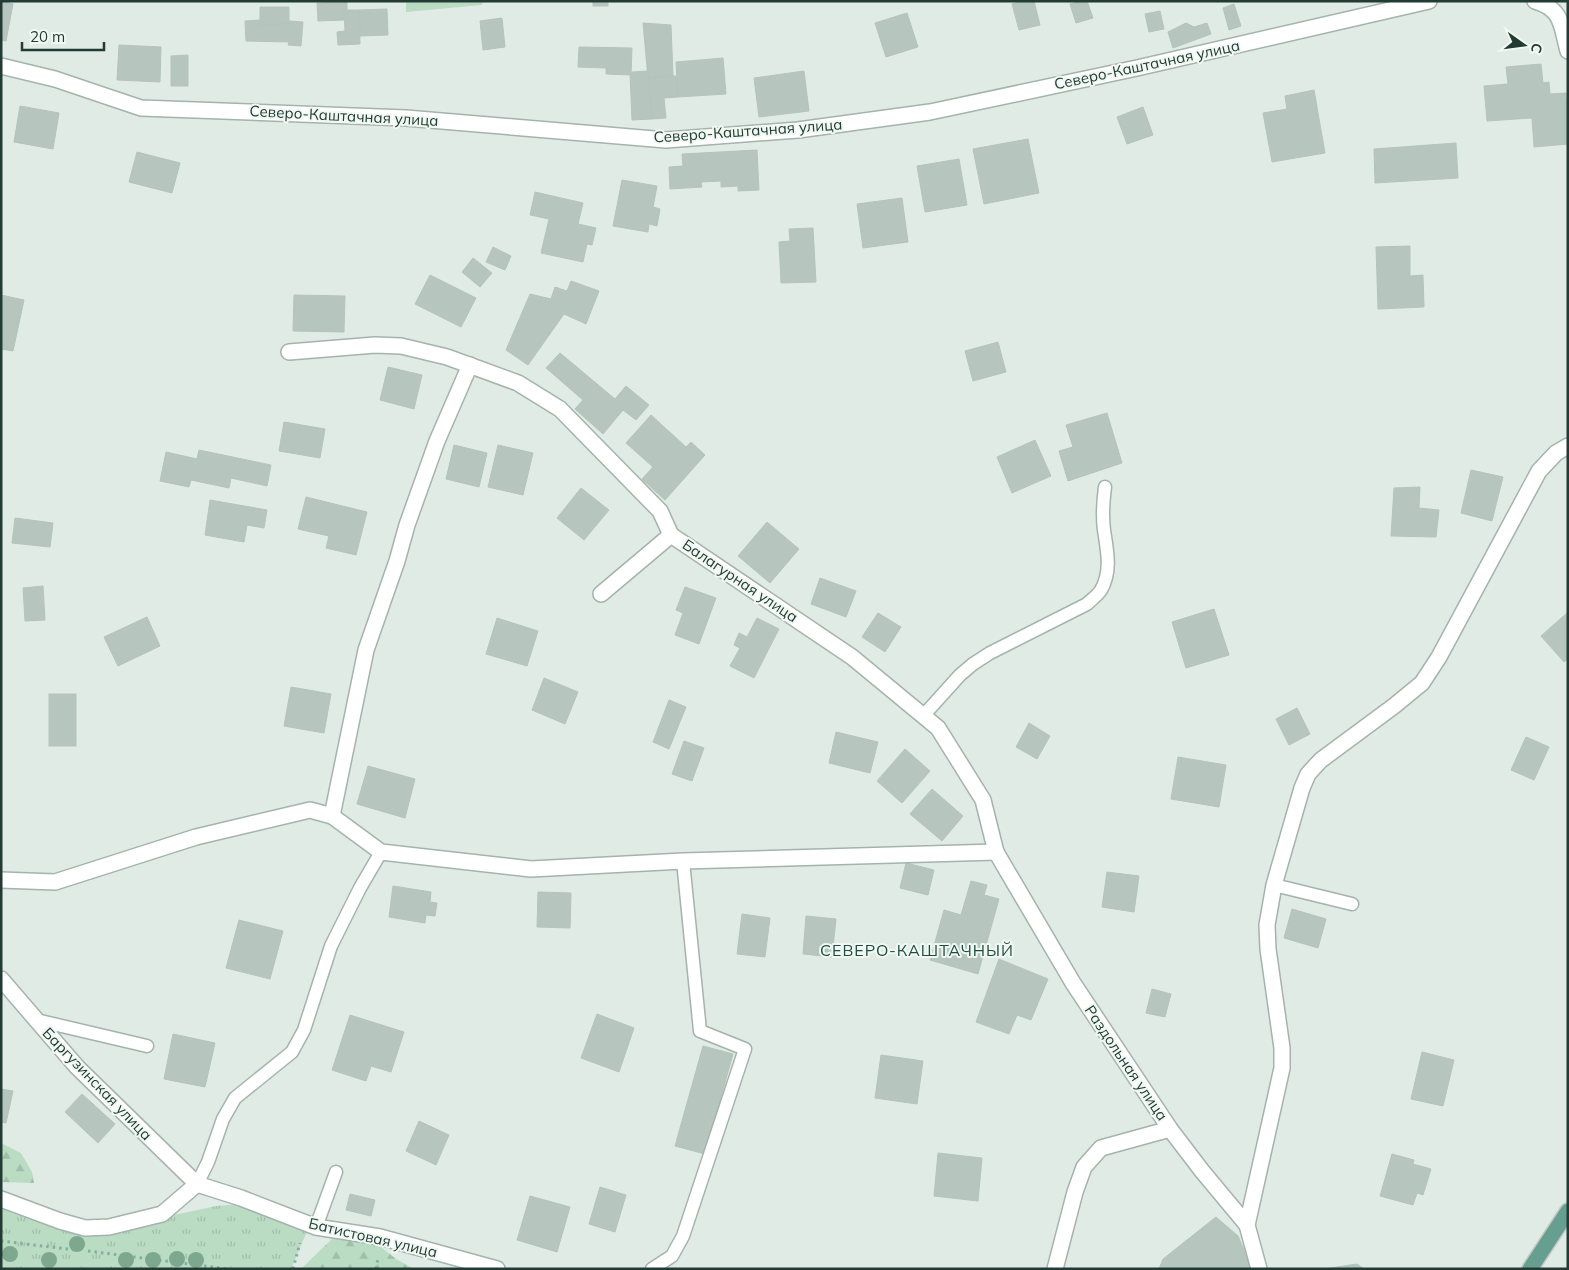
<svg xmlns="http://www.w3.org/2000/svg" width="1569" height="1270" font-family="Mulish,sans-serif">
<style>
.grass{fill:url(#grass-tufts)}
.forest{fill:url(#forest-firs)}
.garden{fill:#badcc3}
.building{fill:#b6c6bf;stroke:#b3c4bd}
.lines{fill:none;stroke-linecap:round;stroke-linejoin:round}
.lane-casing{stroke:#a4b3ad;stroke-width:15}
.street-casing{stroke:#a4b3ad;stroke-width:18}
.primary-casing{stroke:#c1c8c6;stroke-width:18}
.path{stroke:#82ae9f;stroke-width:3;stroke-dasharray:2.5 4;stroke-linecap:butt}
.lane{stroke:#fff;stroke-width:12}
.street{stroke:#fff;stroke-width:15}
.primary{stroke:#669f90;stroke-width:15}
.tree{fill:#7ea88e}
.labels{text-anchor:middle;stroke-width:4;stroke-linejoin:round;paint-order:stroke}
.street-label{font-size:15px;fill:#223b34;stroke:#f1f8f4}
.neighbourhood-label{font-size:16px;letter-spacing:1px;fill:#1e4c41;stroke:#f1f8f4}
</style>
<defs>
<pattern id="grass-tufts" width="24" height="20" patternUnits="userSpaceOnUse" patternTransform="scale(1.25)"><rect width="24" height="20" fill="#badcc3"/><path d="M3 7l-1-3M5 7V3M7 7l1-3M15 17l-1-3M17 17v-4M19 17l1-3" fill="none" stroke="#a0bea8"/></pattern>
<pattern id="forest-firs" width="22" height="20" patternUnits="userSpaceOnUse" patternTransform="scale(1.25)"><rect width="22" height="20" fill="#badcc3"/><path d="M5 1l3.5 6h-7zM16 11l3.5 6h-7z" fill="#a0bea8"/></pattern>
</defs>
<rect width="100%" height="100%" fill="#e1ebe6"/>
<path class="grass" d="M1,1198L98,1226L127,1225L216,1206L254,1203L311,1222L291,1269H1Z"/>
<g class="forest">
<path d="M1,1143L21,1153L32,1172L34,1183L1,1182Z"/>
<path d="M336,1235L375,1242L396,1259L414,1269H301Z"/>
</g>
<path class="garden" d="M406,1H482V5L406,12Z"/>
<g class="building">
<path d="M1,1L13,4L6,41L1,40Z"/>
<rect x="593" y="1" width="15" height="5"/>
<path d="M1021,1H1034L1040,25L1019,30L1012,4Z"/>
<path d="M1081,1H1087L1093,18L1076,23L1070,4Z"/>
<path d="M347,2V10H344V20L318,21L317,3Z"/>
<path d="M1234,4L1241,26L1229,30L1223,8Z"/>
<path d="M260,7H289V24L260,25Z"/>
<path d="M387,9L388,35L360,36L359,10Z"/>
<path d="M344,10H359L360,44L338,45L337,32L345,31Z"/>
<path d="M1160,11L1164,29L1149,32L1145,14Z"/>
<path d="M907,13L918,47L886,57L875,23Z"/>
<path d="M502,18L505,47L483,50L480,21Z"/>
<path d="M260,20V25L289,24V21L303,22L301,46L288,45L289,42L246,41L245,21Z"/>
<path d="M643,23L671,25L673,76L648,78Z"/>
<path d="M1186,23L1194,27L1207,23L1211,34L1173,48L1168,32Z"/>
<path d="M119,45L161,47L160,82L117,80Z"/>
<path d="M579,47L632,48L631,75L606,74V68L578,67Z"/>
<path d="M188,55V86H171V56Z"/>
<path d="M723,58L726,94L678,97L676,62Z"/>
<path d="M1541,64L1543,83L1549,82L1550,94L1566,93L1568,144L1534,147L1532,118L1487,121L1484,86L1508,84L1506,67Z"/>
<path d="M648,71L652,119L632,120L630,74L631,75L632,72Z"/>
<path d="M804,71L809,111L759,117L754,78Z"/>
<path d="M673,76H676L678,97L664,98L666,118L652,119L648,78Z"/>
<path d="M1314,90L1325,153L1272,162L1263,113L1287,109L1285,96Z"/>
<path d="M20,106L59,113L53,149L14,142Z"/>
<path d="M1143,107L1153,135L1127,144L1117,117Z"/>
<path d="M1028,139L1039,193L984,204L973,149Z"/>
<path d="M1456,143L1458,178L1375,183L1374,149Z"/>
<path d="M757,150L759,190L738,191V186L721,187V181L701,182L702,187L670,189L669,167L683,166L682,154Z"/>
<path d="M137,152L180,163L172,193L129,182Z"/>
<path d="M959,159L967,205L925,212L917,166Z"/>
<path d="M622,180L657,186L653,207L660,209L657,226L649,224L648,232L613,226Z"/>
<path d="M535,192L583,203L578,224L596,228L592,245L587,244L583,262L541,253L549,219L530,215Z"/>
<path d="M902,198L908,242L863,248L857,204Z"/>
<path d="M813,228L816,282L781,283L779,242L790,241L789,229Z"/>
<path d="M1410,246V276L1423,275L1424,307L1378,309L1376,247Z"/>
<path d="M493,247L511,256L505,270L486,262Z"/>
<path d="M473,258L492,273L480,287L462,272Z"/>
<path d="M430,275L476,298L461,327L415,304Z"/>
<path d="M571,281L599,291L586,324L564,314L528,365L506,350L530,294L551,299L555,287L567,291Z"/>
<path d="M1,295L24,300L13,351L1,349Z"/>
<path d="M294,295L345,296L344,332L293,331Z"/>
<path d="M998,342L1006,372L973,381L965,351Z"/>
<path d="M560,353L615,399L626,386L649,405L636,420L623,410L603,434L575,409L583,400L546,368Z"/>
<path d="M388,367L422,375L414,409L380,400Z"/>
<path d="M1107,413L1122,463L1068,481L1059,451L1073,447L1066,425Z"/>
<path d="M651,415L686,447L691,442L705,455L665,500L642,479L653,467L626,443Z"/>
<path d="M284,422L325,429L320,458L279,451Z"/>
<path d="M1035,440L1051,476L1012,493L997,457Z"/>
<path d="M454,445L487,453L479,487L446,479Z"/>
<path d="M498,445L533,453L523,495L488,487Z"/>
<path d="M199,450L271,465L267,486L231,478L229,488L191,480L189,487L160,481L166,452L197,459Z"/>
<path d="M1471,470L1503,477L1492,521L1461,513Z"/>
<path d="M1420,487L1419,508L1439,510L1436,537L1391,536L1394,488Z"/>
<path d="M581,488L609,510L584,540L557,518Z"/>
<path d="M306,497L367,512L356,555L326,548L329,536L298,529Z"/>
<path d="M210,500L267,510L264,528L247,525L244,542L205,535Z"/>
<path d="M15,518L53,523L50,547L12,543Z"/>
<path d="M767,522L799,549L770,583L738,556Z"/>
<path d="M820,578L856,591L846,617L811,604Z"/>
<path d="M43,586L45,620L25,621L23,588Z"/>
<path d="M685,587L716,598L699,644L675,635L683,613L676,610Z"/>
<path d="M1214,609L1229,655L1186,668L1172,622Z"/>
<path d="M878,613L901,627L885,652L862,637Z"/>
<path d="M1567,613L1568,659L1564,662L1541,636Z"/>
<path d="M147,617L160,646L118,666L104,637Z"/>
<path d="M497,618L538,631L527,666L486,654Z"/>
<path d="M757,618L779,629L754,678L730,666L740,648L734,645L739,633L747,637Z"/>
<path d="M544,678L578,692L565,724L532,710Z"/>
<path d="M291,687L331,694L324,733L284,726Z"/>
<rect x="49" y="694" width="27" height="52"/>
<path d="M669,700L686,707L669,749L653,742Z"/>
<path d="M1297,708L1310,734L1289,745L1276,719Z"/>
<path d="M1029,723L1050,736L1037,759L1016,747Z"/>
<path d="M836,732L878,742L870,773L829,763Z"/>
<path d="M1526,737L1549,747L1534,780L1511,770Z"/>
<path d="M684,741L704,748L692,781L672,774Z"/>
<path d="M905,749L930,771L902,803L877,781Z"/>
<path d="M1178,757L1226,765L1219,807L1171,799Z"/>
<path d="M368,766L415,779L405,818L357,804Z"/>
<path d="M932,789L963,816L942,841L910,814Z"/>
<path d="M906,863L934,870L928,895L900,888Z"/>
<path d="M1107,872L1139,876L1134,912L1102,907Z"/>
<path d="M971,881L987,885L984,895L999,899L978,974L930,960L944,910L961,915Z"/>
<path d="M393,886L431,892L430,902L437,903L435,916L426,915L425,923L389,917Z"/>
<path d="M538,892L571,893L570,928L537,927Z"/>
<path d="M1292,909L1326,919L1318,948L1284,938Z"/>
<path d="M742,914L770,918L765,957L737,954Z"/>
<path d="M806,916L836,919L832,957L803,954Z"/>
<path d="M239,920L283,931L270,979L226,968Z"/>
<path d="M999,959L1048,979L1031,1020L1017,1015L1009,1034L976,1022Z"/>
<path d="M1152,989L1171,994L1165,1017L1146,1013Z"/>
<path d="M597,1014L634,1028L619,1072L581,1058Z"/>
<path d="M350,1015L404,1032L391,1072L371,1066L366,1081L332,1070Z"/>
<path d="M173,1034L215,1043L205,1087L164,1079Z"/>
<path d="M703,1046L733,1054L705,1154L675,1146Z"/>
<path d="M1422,1052L1454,1060L1443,1106L1411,1099Z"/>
<path d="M881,1055L923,1061L917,1104L875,1098Z"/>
<path d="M1,1089L13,1091L6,1123L1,1122Z"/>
<path d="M82,1094L115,1124L98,1143L65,1112Z"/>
<path d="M419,1121L449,1135L436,1165L406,1151Z"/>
<path d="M938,1153L982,1158L978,1201L934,1196Z"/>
<path d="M1392,1154L1414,1160L1413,1164L1431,1169L1423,1195L1417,1193L1413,1205L1380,1196Z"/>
<path d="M600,1187L626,1195L615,1232L589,1224Z"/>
<path d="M350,1194L375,1200L371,1216L346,1210Z"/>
<path d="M530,1196L570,1207L557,1252L517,1240Z"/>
<path d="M1216,1217L1238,1236L1252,1268L1251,1269H1159L1163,1259Z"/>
<path d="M1357,1264L1364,1269H1324Z"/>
</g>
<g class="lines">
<defs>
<g id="lane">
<path d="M923,716L960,675L973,664L990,653L1087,604C1091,600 1098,595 1101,590C1112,571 1107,550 1104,530C1102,515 1103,502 1105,487"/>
<path d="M1274,885L1352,904"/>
<path d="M36,1020L147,1046"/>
<path d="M197,1184L208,1162L223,1119L235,1098L292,1052L304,1030L331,946L360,888L381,852"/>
<path d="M316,1227L336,1172"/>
<path d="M652,1269L672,1256L683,1236L745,1049L700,1031L683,861"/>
</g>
<g id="street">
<path d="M1535,1C1563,9 1561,26 1568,51"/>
<path d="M1,66L55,79L141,108L406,118L666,140L798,130L930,112L1137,68L1429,1"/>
<path d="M289,352L375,345L401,346L447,357L518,383L560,409L660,511L671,535L852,657L938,728L983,800L996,852L1073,983L1170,1129L1202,1171L1247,1225L1259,1269"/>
<path d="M601,594L671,535"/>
<path d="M332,816L366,650L397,561L407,525L437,441L470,365"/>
<path d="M1,880L55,882L196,837L310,810L332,816L381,852L531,869L683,861L996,852"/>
<path d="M1,979L77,1067L197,1184"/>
<path d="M1,1199L60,1221L85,1228L109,1227L162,1214L197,1184L241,1198L316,1227L380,1237L497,1269"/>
<path d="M1247,1225L1282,1068V1048L1268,949L1267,925L1274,885L1302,788L1308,774L1321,760L1394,706L1422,683L1439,657L1539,471L1556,453L1568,446"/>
<path d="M1055,1269L1075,1192L1084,1167L1101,1148L1170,1129"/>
</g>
<path id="primary" d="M1530,1269L1568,1211"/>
</defs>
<use href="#lane" class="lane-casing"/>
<use href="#street" class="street-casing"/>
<use href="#primary" class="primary-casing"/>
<g class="path">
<path d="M1,1241L76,1250"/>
<path d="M88,1251L228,1269"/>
<path d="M293,1269L300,1243"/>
<path d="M376,1269L378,1258"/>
</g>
<use href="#lane" class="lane"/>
<use href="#street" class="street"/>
<use href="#primary" class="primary"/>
</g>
<g class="tree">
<circle cx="77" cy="1244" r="8"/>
<circle cx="10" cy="1254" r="8"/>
<circle cx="177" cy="1259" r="8"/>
<circle cx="49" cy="1260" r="8"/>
<circle cx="126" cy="1260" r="8"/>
<circle cx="153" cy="1260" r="8"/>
<circle cx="196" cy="1260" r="8"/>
</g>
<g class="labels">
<g class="street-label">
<text transform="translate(1147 65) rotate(-12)" y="5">Северо-Каштачная улица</text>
<text transform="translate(344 116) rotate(3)" y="5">Северо-Каштачная улица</text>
<text transform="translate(748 131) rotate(-4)" y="5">Северо-Каштачная улица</text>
<text transform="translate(740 581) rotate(34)" y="5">Балагурная улица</text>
<text transform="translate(1126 1063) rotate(56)" y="5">Раздольная улица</text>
<text transform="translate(97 1084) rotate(46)" y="5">Баргузинская улица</text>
<text transform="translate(373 1238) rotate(13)" y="5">Батистовая улица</text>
</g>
<g class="neighbourhood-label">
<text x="917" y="956">СЕВЕРО-КАШТАЧНЫЙ</text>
</g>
</g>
<rect width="1569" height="1270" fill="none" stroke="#223b34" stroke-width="5"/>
<g transform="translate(1524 45) rotate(104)" stroke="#f1f8f4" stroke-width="4" paint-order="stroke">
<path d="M0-4L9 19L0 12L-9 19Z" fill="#223b34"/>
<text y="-8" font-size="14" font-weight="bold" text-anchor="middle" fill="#223b34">С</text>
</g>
<path d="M22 42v8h82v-8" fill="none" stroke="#223b34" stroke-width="2.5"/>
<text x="30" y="42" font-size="15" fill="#223b34" stroke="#f1f8f4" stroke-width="4" paint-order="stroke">20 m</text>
</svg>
